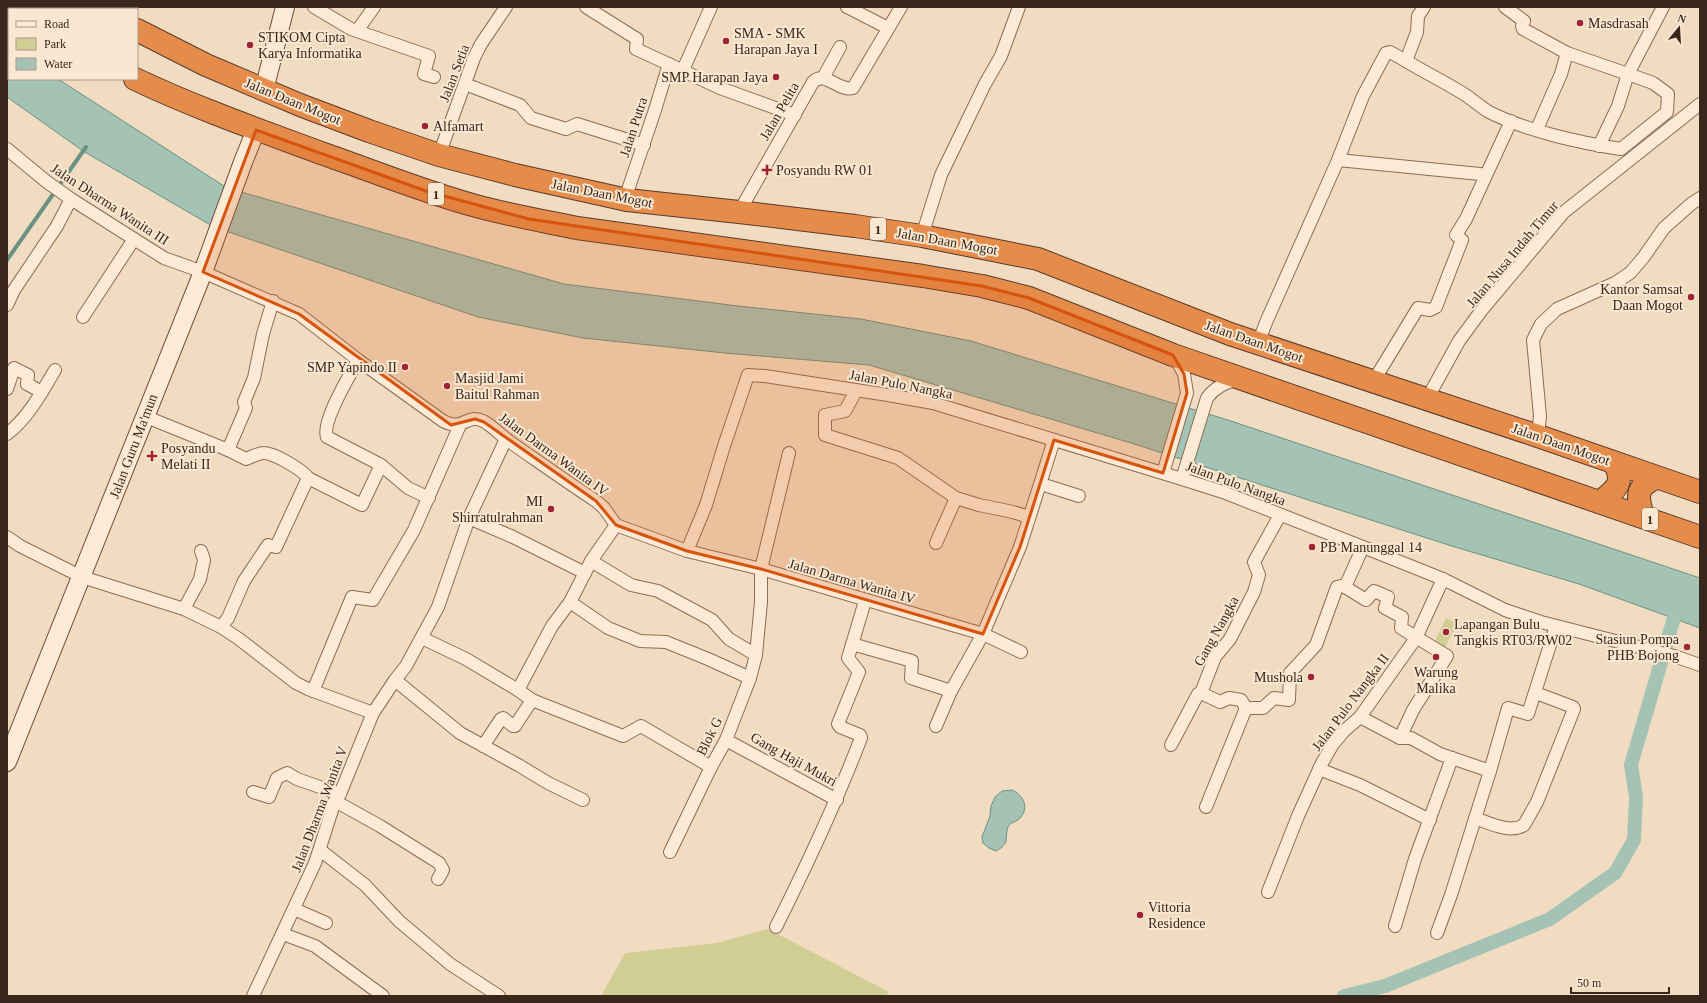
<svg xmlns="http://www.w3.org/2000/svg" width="1707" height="1003" font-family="'Times New Roman',serif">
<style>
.green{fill:#d0ce94}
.water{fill:#a4c3b5;stroke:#6a9282}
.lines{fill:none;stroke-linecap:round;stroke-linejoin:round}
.stream{stroke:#6a9282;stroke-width:4}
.canal{stroke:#a4c3b5;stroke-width:14}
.street-casing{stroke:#8c6c57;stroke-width:14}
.secondary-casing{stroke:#6e4d3a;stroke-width:20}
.highway-casing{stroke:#593a2c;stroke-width:24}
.street{stroke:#fbead5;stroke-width:12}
.secondary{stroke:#fbead5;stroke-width:18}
.highway{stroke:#e68c4b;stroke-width:22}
.marked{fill:#d7540e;fill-opacity:0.2;stroke:#d7540e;stroke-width:3;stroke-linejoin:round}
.poi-dot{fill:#9f2335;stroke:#f8e7d1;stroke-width:1.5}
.labels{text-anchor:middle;stroke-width:4;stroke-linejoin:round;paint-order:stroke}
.shield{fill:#f8e7d1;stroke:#736152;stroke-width:1}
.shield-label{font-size:13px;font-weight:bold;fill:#3a271c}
.poi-label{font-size:14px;fill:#3a271c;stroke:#f8e7d1;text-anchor:start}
.street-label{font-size:14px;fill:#3a271c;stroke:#f8e7d1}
</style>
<rect width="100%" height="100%" fill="#f1dcc1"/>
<g class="green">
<path d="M1446,618L1459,623L1448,641L1444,651L1432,647Z"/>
<path d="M768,929L889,992L885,996H601L625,953L717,943Z"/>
</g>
<g class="water">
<path d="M7,48L9,49V79H58L227,188L564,284L738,306L861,319L971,341L1231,421L1700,578V628L1579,584L1455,547L1131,443L869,365L725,353L583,338L478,317L214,227L83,151L7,97Z"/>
<path d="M1012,790C1023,795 1030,807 1020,818C1017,822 1010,822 1008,827C1004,839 1011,843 996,851L989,848L983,843L982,837L990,816L991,806L995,797L1002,791Z"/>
</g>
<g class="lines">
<path class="stream" d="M7,260L86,147"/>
<path class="canal" d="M1344,996L1385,986L1550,919L1615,873L1634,840L1636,797L1631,765L1678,604"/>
<defs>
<g id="street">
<path d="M314,7L351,29L429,56L424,74L434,77"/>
<path d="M586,7L637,39L636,49L720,88L795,115"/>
<path d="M847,7L888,28"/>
<path d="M1505,7L1524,21L1522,26L1523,29L1567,53L1561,74L1537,129"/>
<path d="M357,31L374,7"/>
<path d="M1567,53L1628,74L1618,106L1599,146"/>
<path d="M1406,61C1426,73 1447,83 1467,96C1474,101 1481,107 1489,112C1527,131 1580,143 1621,149L1667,112L1668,94L1653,83L1628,74L1663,7"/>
<path d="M683,70L711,7"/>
<path d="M823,78L840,47"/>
<path d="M465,84L520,105L531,118L566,129L577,124L644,145"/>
<path d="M7,149L47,182L71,199L164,258L203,272L299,314L358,360L443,421C464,432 466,413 483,421C493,426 501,436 510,442C539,462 567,482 596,501L604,508L616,525L687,551L761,569L983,634L1021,652"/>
<path d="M439,155L474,58L481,44L506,7"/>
<path d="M1338,160L1480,174L1485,177"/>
<path d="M627,200L628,190L655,110L669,64"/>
<path d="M739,212L813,82C825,70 839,92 853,88L901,7"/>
<path d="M922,236L941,175L985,84L1001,56L1019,7"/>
<path d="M7,305L14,290L57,226L71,199"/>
<path d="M83,317L134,239"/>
<path d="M1258,343L1267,320L1338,160L1363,96L1386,53L1390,52L1406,61L1417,32L1418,16L1424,7"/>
<path d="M1373,382L1418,308L1430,310L1436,307L1462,240L1456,235L1466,219L1511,121"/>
<path d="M7,389L14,368L28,375L27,384L42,392"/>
<path d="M856,391L845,411L825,415V435L898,458L956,498L979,505L1013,512L1029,517"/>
<path d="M1427,399L1459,341L1481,311L1564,212L1700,104"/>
<path d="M144,416L228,450L246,408L244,402L254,378L263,334L273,301"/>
<path d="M7,434C28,418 42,392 55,370"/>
<path d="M1538,436L1540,416L1533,340L1541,324L1557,309L1615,283L1630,273L1643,258L1664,228L1691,204L1700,198"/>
<path d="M381,465L408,488L429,498"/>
<path d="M1163,473L1187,393L1184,374L1174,355"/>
<path d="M308,478L362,505L381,465L327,437C321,422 350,375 358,360"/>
<path d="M1182,479L1207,398C1215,387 1225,383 1238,379"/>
<path d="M1041,484L1079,496"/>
<path d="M1280,515L1254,562L1259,575L1254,592L1230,639L1215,657L1201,693L1220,702L1229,698L1241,700L1246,708H1263L1274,698L1289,700L1290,673L1316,645L1337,587L1341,586L1345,587"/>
<path d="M469,518L513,537L585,573"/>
<path d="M7,537L20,546L82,577L184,609L221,627L239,639L296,683L308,689L373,713"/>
<path d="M936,543L956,498"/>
<path d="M1363,547L1345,587L1366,600L1374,591L1388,597L1385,608L1402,617L1401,628L1447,656L1413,710L1400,738"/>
<path d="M687,551L706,505L724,446L748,375L765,376L888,395L933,403L1182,479L1223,492L1363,547L1443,579L1505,610L1541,622L1674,656L1700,665"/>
<path d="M591,561L631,585L658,591L712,620L729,639L756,655"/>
<path d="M570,602L608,628L640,641L666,642L708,659L750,678"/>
<path d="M184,609L200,579L204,560L201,551"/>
<path d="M221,627L228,618L244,581L268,545L276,547L308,478C303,470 274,453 264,453C259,453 251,457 246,459L228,450"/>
<path d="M422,638L466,659L518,690"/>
<path d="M852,644L912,661L911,678L951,691"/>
<path d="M395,680L460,733L520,766L548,783L583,800"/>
<path d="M313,691L352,597L373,600L414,530L460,425"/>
<path d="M532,700L623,736L641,726L711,767L726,740L750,678L756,655L761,602V569L789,453"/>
<path d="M1360,717L1400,738H1411L1440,754L1490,771L1508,708L1528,714L1556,626"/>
<path d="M936,726L951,691L983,634L1020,547L1054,440"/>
<path d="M726,740L837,800"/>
<path d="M1171,745L1198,694L1201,693"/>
<path d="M483,746L501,719L503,718L513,726H515L532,700L518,690L552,626L570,602L591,561L616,525"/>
<path d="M1319,769L1360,785L1430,820"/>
<path d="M253,792L269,797L277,778L287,773L297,779L340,794"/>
<path d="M335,801L380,826L439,863L443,870L438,879"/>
<path d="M1206,807L1246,708"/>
<path d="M1475,818C1489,823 1511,834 1524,825L1537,802L1574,709L1573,707L1536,693"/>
<path d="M320,850L365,885L399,921L450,964L499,996"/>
<path d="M670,852L711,767"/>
<path d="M1268,892L1298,816L1322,763L1333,744L1344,731L1360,717L1416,638L1443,579"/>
<path d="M294,909L326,923"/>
<path d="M1395,926L1415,859L1452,758"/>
<path d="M776,927C807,865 836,803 861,738L860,735L840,727L838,724L859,672L848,658L865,601"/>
<path d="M1437,933L1451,895L1490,771"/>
<path d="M283,934L315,946L383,996"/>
<path d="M253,996L315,863L335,801L340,794L373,713L395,680L406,666L438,607L469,518L506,439"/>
</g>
<g id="secondary">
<path d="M264,90L285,7"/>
<path d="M7,762L203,272L243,162L256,130"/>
</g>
<g id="highway">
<path d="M13,7L16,9"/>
<path d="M94,7L98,9"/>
<path d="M137,30L206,65L300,105L369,131L439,155L515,175L627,200L739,212L855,226L922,236L1038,259L1230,334L1538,436L1700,492"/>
<path d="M135,79C196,108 259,130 321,153C373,171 424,192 476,206C509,215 543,221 577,228L923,276L982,286L1029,298L1173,355L1700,537"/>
<path d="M1600,502C1615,490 1626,483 1614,463"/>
<path d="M1643,516C1637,497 1635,487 1656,478"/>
</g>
</defs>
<use href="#street" class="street-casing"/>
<use href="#secondary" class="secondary-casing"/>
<use href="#highway" class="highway-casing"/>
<use href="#street" class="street"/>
<use href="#secondary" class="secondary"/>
<use href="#highway" class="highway"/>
</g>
<path class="marked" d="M256,130L426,191L529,219L982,286L1029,298L1173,355L1184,374L1187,393L1163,473L1054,440L1020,547L983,634L761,569L687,551L616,525L596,501L484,422L475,419L451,425L299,314L203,272Z"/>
<g class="poi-dot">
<circle cx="1580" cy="23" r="4"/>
<circle cx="726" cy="41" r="4"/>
<circle cx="250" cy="45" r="4"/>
<circle cx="776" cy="77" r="4"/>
<circle cx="425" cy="126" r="4"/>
<path d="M765 164h4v4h4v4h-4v4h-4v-4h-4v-4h4z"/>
<circle cx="1691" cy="297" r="4"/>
<circle cx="405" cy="367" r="4"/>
<circle cx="447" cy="386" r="4"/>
<path d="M150 450h4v4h4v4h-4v4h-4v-4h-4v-4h4z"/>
<circle cx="551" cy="509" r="4"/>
<circle cx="1312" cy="547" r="4"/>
<circle cx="1446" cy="632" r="4"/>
<circle cx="1687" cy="647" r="4"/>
<circle cx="1436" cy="657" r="4"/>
<circle cx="1311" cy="677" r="4"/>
<circle cx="1140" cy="915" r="4"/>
</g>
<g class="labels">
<g class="shield">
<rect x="428" y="183" width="16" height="22" rx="3"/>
<rect x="870" y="218" width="16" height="22" rx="3"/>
<rect x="1642" y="508" width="16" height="22" rx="3"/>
</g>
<g class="shield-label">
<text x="436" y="199">1</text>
<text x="878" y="234">1</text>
<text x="1650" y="524">1</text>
</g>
<g class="poi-label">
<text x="1588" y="28">Masdrasah</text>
<text x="734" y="38">SMA - SMK<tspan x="734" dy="16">Harapan Jaya I</tspan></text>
<text x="258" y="42">STIKOM Cipta<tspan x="258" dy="16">Karya Informatika</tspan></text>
<text x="768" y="82" text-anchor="end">SMP Harapan Jaya</text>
<text x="433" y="131">Alfamart</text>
<text x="776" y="175">Posyandu RW 01</text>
<text x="1683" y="294" text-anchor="end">Kantor Samsat<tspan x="1683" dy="16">Daan Mogot</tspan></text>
<text x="397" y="372" text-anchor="end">SMP Yapindo II</text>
<text x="455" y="383">Masjid Jami<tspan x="455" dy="16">Baitul Rahman</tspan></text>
<text x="161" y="453">Posyandu<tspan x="161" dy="16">Melati II</tspan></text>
<text x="543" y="506" text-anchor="end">MI<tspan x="543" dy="16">Shirratulrahman</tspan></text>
<text x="1320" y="552">PB Manunggal 14</text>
<text x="1454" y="629">Lapangan Bulu<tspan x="1454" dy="16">Tangkis RT03/RW02</tspan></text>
<text x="1679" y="644" text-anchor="end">Stasiun Pompa<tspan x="1679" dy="16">PHB Bojong</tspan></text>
<text x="1436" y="677" text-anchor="middle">Warung<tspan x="1436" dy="16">Malika</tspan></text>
<text x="1303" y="682" text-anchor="end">Mushola</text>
<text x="1148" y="912">Vittoria<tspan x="1148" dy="16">Residence</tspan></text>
</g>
<g class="street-label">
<text transform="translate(454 73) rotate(-69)" y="5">Jalan Setia</text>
<text transform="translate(293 101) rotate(22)" y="5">Jalan Daan Mogot</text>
<text transform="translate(779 111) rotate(-60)" y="5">Jalan Pelita</text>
<text transform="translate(633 127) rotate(-72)" y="5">Jalan Putra</text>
<text transform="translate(602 193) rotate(11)" y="5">Jalan Daan Mogot</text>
<text transform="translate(110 204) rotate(33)" y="5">Jalan Dharma Wanita III</text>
<text transform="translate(947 241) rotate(10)" y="5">Jalan Daan Mogot</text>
<text transform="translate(1512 254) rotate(-50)" y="5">Jalan Nusa Indah Timur</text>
<text transform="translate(1254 341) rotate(19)" y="5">Jalan Daan Mogot</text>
<text transform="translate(901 384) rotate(11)" y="5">Jalan Pulo Nangka</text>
<text transform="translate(1561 444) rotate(19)" y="5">Jalan Daan Mogot</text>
<text transform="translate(133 446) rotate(-69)" y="5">Jalan Guru Ma'mun</text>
<text transform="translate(554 454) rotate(36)" y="5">Jalan Darma Wanita IV</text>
<text transform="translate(1236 483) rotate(20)" y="5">Jalan Pulo Nangka</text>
<text transform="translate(852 581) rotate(16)" y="5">Jalan Darma Wanita IV</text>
<text transform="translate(1216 631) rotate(-61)" y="5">Gang Nangka</text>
<text transform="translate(1350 702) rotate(-53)" y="5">Jalan Pulo Nangka II</text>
<text transform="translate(709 736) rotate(-64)" y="5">Blok G</text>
<text transform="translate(794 759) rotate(29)" y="5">Gang Haji Mukri</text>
<text transform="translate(319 809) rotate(-69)" y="5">Jalan Dharma Wanita V</text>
</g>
</g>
<rect width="1707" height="1003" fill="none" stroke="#3a271c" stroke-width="16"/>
<rect x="8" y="8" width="130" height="72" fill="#f8e7d1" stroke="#ac9a89"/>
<rect x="16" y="21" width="20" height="6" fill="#fbead5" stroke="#ac9a89"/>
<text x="44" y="28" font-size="12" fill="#3a271c">Road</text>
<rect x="16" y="38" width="20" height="12" fill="#d0ce94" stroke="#ac9a89"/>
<text x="44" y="48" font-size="12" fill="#3a271c">Park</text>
<rect x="16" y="58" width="20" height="12" fill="#a4c3b5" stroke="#ac9a89"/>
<text x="44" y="68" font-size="12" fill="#3a271c">Water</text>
<g transform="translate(1679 28) rotate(18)" stroke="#f8e7d1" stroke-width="3" paint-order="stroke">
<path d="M0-3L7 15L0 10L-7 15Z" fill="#3a271c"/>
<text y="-6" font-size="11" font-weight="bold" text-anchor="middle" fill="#3a271c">N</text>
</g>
<path d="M1571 987v6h98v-6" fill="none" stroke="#3a271c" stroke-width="2"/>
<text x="1577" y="987" font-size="12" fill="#3a271c" stroke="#f8e7d1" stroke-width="3" paint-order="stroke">50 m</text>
</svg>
